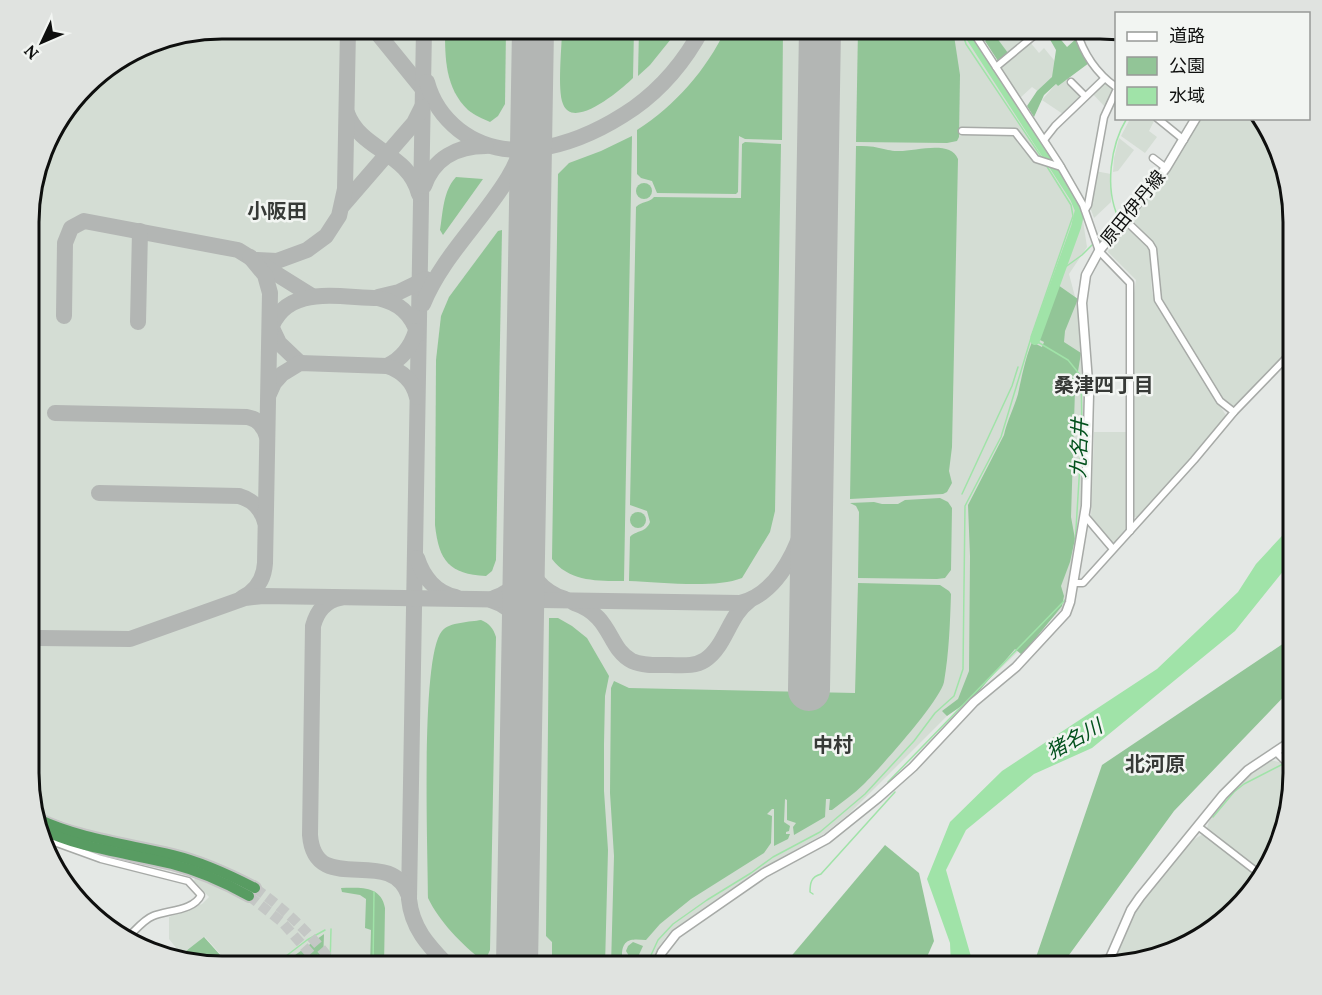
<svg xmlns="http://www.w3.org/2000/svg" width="1322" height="995" font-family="Lora,'Noto Sans JP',serif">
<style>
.built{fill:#d4ddd4}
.green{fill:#92c597}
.water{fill:#a0e3a8}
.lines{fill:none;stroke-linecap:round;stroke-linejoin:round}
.stream{stroke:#a0e3a8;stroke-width:1.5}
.river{stroke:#a0e3a8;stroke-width:10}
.taxiway{stroke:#b3b6b4;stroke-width:16}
.runway{stroke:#b3b6b4;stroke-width:42}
.highway-tunnel{stroke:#c4c7c5;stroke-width:10;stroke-dasharray:10 5;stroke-linecap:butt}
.street-casing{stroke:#a7aaa7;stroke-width:9}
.secondary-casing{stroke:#a7aaa7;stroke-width:11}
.highway-casing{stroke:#c5c5c5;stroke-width:14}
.street{stroke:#fff;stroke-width:6}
.secondary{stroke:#fff;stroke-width:8}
.highway{stroke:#589c62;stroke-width:10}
.labels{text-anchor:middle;stroke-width:5;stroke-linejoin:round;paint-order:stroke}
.street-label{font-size:18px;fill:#0e0f0e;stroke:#f2f5f2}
.neighbourhood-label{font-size:20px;font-weight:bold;fill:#373a37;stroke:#f2f5f2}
.water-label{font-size:20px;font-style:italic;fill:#02511c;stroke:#f2f5f2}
.rim{fill:none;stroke:#0e0f0e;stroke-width:3}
</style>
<rect width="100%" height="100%" fill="#e4e8e5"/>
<g class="built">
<path d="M222,29H970L972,37L1076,197L1081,207L1087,247L1069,274L1078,308L1083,348L1084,486L1065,606L1000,669L947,716L850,813L824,834L777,860L684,922L666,937L658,948L651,966H323L324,934L280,966H231L205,937L181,954L169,939V917L202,904L209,897L194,881L195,878L155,845L141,844L96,833L36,812L29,786L30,197L54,126L95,76L160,39Z"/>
<path d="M980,29H1039L1008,54L993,33L983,39Z"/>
<path d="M1030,42L1039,53L1044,48L1058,65L1057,76L1039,92L1032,87L1020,98L1001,69V66Z"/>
<path d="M1065,79L1082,96L1063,114L1042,100L1056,84L1058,86Z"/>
<path d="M1104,82L1113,88L1106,108L1091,92Z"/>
<path d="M1130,119H1151L1154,121L1149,131L1157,137L1145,153L1121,136Z"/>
<path d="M1200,119H1259L1274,137L1293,222V346L1231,409L1222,399L1162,301L1159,294L1157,249L1153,242L1131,219L1130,217L1170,169Z"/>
<path d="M1119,138L1134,150L1118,171L1113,172L1114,158Z"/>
<path d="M1095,171L1111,174V202L1094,218L1090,207Z"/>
<path d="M1124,225H1127L1149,247L1152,292L1156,305L1227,417L1137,518L1132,516L1134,293L1136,280L1108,252L1109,249L1107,247Z"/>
<path d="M1094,432H1127L1126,529L1115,542L1111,543L1091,518Z"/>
<path d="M1293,747V786L1279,847L1246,900L1185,947L1113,963L1137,908L1188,843L1203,834L1207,828L1211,815L1224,798L1254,770L1270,760L1279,762L1287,757L1289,750Z"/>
</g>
<g class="green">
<path d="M445,29H506L505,104L498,116L490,122C483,119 474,115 468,110C445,88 445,58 445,29Z"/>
<path d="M562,29H634L633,78C622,89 573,131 563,104C557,90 562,46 562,29Z"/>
<path d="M639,29H679L650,65L638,76Z"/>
<path d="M726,29H783L782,140L745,139L739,136L738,192L736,194L657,193L652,181L641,178L637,174V130C676,105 706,70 726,29Z"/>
<path d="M858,29H953L960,75L959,137L957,141L947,143L856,142Z"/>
<path d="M1044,29H1052L1067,47L1077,38L1089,63L1058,86L1056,84L1044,95L1034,117L1027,106L1037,91L1052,77L1056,50Z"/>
<path d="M994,34L1008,53L998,61L985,41Z"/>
<path d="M632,136L624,581C598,581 569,582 552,559L558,174L569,163L601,151Z"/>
<path d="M745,142L781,144L775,511L770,532L742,578C715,589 659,582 629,581L630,537C636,530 646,533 650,522L647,511L630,505L636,207C642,201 649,203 654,197L741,198L742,144Z"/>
<path d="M856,146C863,146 872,146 879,148C886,149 890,151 897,151C914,152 950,139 958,159L952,447L949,471L952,483L947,492L943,494L850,499Z"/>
<path d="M456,177L483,179L443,235L440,230C443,212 443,191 456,177Z"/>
<circle cx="644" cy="191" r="8"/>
<path d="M502,230L496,560L492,571L486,576C449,574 439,561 435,525L436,360L441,316L449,297L498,231Z"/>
<path d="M1058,285L1078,299L1065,331L1064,342L1081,353L1075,390L1071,517L1075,539L1070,562L1061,586L1064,596L1062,606L1022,655L1015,649L973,698L947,716L942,711L958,699L969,671L970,556L968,505L1004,435C1007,421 1014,408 1018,394C1022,376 1025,359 1032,342L1042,347L1044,342L1038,339Z"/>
<path d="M940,498L948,502L952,508L951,570L945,578L937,579L858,578L859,512L856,506L850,503L874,502L882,504H898L905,500Z"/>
<circle cx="638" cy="520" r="8"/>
<path d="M858,583L940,585L949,591L951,594C950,624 949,653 944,682C940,701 880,768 864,784C854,794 842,802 832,810H829L830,799H826L825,817L794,835L793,827L796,823L787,820V800L785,799L784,822L790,826L789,831L786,832V834H790L788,839L774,846V809H772L767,814L772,816L771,843L764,853L691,899L660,924L646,940C634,939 622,937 622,955L634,966H611L614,856L610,793L611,688L614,681L629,688L855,693Z"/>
<path d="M549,618H558L572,626L587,638L609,676L605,696L604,744V791L608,850L605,966H552V942L546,936Z"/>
<path d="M481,620C490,624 493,628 496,637L490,950L486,959L482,960C462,945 439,921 428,898C428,855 420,656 442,631C449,622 471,622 481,620Z"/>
<path d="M1293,637V687L1174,811L1061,966H1033L1102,765Z"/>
<path d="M885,845L919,873L934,941L923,966H783Z"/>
<path d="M341,888C359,888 381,885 385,908L384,966H370L371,930L365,928L366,899L360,895L342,892Z"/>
<path d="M324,934L323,966H280Z"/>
<path d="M204,937L230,966C213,966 193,967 182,954Z"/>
<path d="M633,942L643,946L637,959H635L629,956L626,951L628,946Z"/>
</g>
<path class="water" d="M1293,524V559L1235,631L1092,748L1034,774L966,830L946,870L972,960L976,966H951L950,943L927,879L950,822L1002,771L1157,669L1238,592L1256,564Z"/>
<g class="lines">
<g class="stream">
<path d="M961,29L966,44L1042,158"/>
<path d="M1096,240L1118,217C1105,188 1110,146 1127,118"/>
<path d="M1051,298L1054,297L1064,268L1082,255L1093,244"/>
<path d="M1031,337L1073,216L1071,205L1046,165"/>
<path d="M962,494L1012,386L1018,367"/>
<path d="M888,782L1067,598"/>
<path d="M1213,817L1234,792L1244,784L1285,763"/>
<path d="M813,894L810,892C810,883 811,877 821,874L895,792"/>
<path d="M273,966L307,940L325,930"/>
<path d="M330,966L331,929"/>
<path d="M373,966L374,892"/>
<path d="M646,966L658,940L673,924L707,900L751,873L773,857L820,832L865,794L914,741L935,713L954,696L963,669L965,506L1001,437L1031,338L1068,360L1081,376L1082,431L1075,545"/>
</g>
<path class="river" d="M969,29L971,37L1075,198L1080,210L1076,227L1035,340"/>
<g class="taxiway">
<path d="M374,29L426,93"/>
<path d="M424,29L409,899C412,929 429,946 448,966"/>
<path d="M427,82C432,101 444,118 459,130C512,171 586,141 634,108C662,88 686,59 702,29"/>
<path d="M347,113C361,151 408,152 419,194"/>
<path d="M424,186C434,158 457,146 486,146"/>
<path d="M343,205L414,123L422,107"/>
<path d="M257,260L277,261L307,250L326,236L339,216L345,189L348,29"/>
<path d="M378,297L399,292L426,279"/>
<path d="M423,304C442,257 482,221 508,178C524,152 527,128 532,99"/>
<path d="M64,316L65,243L71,228L84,221L238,250L312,296"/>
<path d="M138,322L140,231"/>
<path d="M270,324L279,343L300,363"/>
<path d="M270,331C285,283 340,298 378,298C399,303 411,313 418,334"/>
<path d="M387,366C402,359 411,347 416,331"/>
<path d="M269,394L274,383L282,374L300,363L387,366C402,371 413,381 417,397"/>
<path d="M55,413L247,417C258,419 264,426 267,437"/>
<path d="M99,493L239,496C253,500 261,508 265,522"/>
<path d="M524,550C527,573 542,592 565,599"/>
<path d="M417,558C423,577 436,593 456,597"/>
<path d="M242,598C256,591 264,579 265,563L270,293L265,275L250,257"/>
<path d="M340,598C325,601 317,611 313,626L310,835C315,899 391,843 409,896"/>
<path d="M494,598C511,593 521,579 524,562"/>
<path d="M491,600C510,606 521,619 522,638"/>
<path d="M574,603C613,616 607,648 632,661C643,666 657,665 669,665C681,665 694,667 705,660C726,646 729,615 749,601"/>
<path d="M39,638L130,639L245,598L263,596L740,603C786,592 810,523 812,480"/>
<path d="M510,966L515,955L517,943"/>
</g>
<g class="runway">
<path d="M809,690L820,29"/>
<path d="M517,966L533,29"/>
</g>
<g class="highway-tunnel">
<path d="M255,888C286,910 312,935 335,966"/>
<path d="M249,896L282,922L321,966"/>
</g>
<defs>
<g id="street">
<path d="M974,29L977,38L1060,165L1083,205L1099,251L1130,283V531"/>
<path d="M1076,29C1083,53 1096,73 1116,87"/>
<path d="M996,67L1042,29"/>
<path d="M1071,82L1085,96"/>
<path d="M1157,118L1184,140"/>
<path d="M962,131L1015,132L1036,159L1061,167"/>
<path d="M1044,140L1055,126L1104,79"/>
<path d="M1153,158L1166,168"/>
<path d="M1085,210L1088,205L1104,117L1116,91"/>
<path d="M1124,219L1150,244L1153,249L1158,300L1220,401L1234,412"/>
<path d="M1085,516L1113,549"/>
<path d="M1073,583H1083L1194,460L1234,412L1293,351"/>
<path d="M1276,752L1293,769"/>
<path d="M1199,827L1261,875"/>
<path d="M43,838L101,859L188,881L201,895C194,911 167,910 153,916C143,920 135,931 127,938"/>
</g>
<g id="secondary">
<path d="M1107,965L1131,910L1140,897L1223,795L1248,770L1293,740"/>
<path d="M656,966L662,952L676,934L764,873L827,839L878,798L913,767L974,702L1016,667L1066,613L1070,602L1086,506L1089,395L1082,303L1086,275L1099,251L1166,168L1196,118"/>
</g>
<g id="highway">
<path d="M38,819C81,839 127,844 173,855C202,862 228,874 255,888"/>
<path d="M41,829C81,849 128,853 172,864C199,871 224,882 249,896"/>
</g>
</defs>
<use href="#street" class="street-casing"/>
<use href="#secondary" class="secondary-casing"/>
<use href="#highway" class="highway-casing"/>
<use href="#street" class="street"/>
<use href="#secondary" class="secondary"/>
<use href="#highway" class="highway"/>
</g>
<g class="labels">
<g class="street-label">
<text transform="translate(1133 208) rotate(-51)" y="6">原田伊丹線</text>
</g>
<g class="neighbourhood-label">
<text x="277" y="218">小阪田</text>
<text x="1104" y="392">桑津四丁目</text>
<text x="833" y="752">中村</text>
<text x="1155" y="771">北河原</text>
</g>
<g class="water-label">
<text transform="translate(1079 448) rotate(-88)" y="7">九名井</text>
<text transform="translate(1074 739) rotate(-29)" y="7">猪名川</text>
</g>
</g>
<path d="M0 0H1322V995H0ZM222 39H1100A183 183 0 0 1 1283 222V773A183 183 0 0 1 1100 956H222A183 183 0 0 1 39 773V222A183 183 0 0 1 222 39Z" fill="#e0e3e0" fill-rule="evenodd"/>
<path class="rim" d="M222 39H1100A183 183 0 0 1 1283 222V773A183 183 0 0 1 1100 956H222A183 183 0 0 1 39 773V222A183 183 0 0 1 222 39Z"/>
<rect x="1115" y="12" width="195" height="108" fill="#f2f5f2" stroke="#979997" stroke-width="1.5"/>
<rect x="1127" y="32" width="30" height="9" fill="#ffffff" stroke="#979997" stroke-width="1.5"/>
<text x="1169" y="42" font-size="18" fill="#0e0f0e">道路</text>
<rect x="1127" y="57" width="30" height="18" fill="#92c597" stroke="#979997" stroke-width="1.5"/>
<text x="1169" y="72" font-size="18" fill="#0e0f0e">公園</text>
<rect x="1127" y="87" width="30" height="18" fill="#a0e3a8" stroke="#979997" stroke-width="1.5"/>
<text x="1169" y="102" font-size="18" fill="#0e0f0e">水域</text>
<g transform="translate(42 42) rotate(226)" stroke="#f2f5f2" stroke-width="4.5" paint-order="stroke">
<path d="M0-4.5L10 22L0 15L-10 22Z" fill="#0e0f0e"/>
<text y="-9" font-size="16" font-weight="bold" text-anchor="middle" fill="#0e0f0e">N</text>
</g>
</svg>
